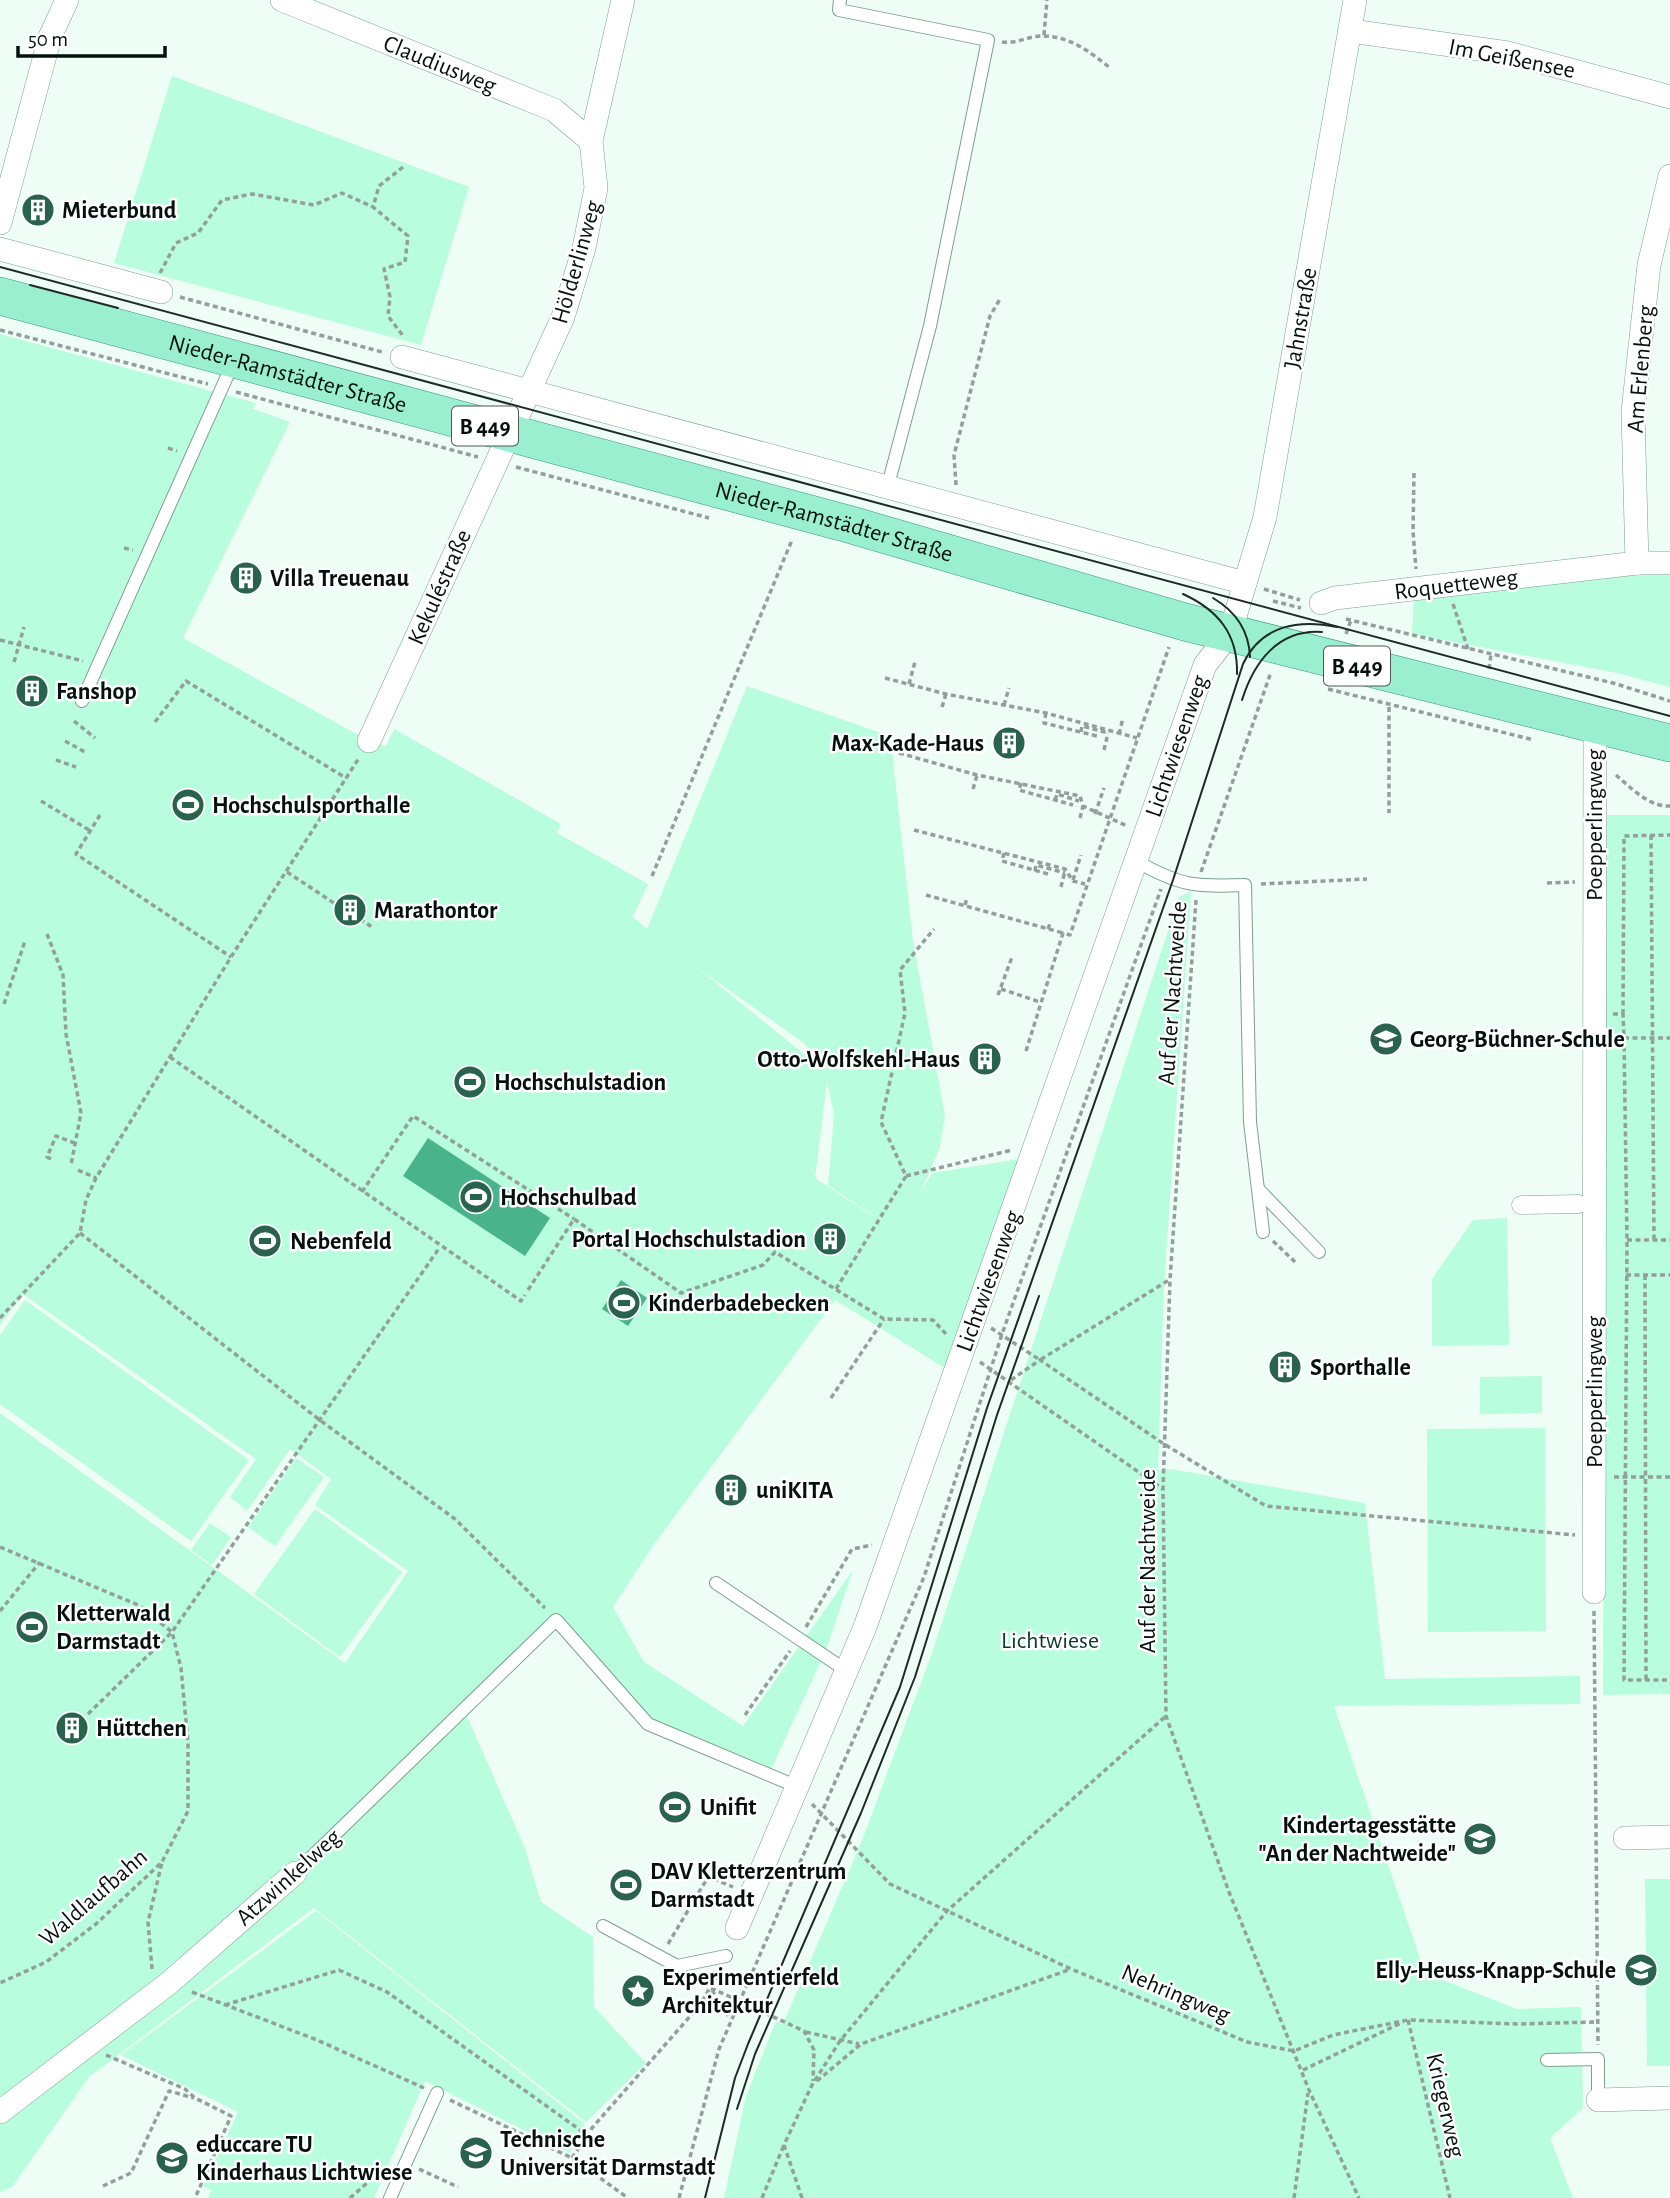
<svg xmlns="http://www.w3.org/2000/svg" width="1670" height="2198" font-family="'Alegreya Sans',sans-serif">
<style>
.green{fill:#b7fdde;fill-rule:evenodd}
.water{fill:#49b38b}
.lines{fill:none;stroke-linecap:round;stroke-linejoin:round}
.service-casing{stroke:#7d9f8f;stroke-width:14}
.pedestrian-casing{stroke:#7d9f8f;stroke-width:19}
.minor-casing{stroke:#7d9f8f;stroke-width:24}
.primary-casing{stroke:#3a9a77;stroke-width:38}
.path{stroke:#929f9a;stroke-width:3.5;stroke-dasharray:5 3.5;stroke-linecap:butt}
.service{stroke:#fff;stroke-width:12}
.pedestrian{stroke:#fff;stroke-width:18}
.minor{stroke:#fff;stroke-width:23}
.primary{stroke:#9aefd0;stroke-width:37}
.tram{stroke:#1d2a25;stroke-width:2}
.labels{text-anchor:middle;stroke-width:5;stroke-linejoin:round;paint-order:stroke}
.shield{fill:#fff;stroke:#505855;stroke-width:2}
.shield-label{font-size:23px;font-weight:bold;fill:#05110c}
.street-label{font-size:24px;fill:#05110c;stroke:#fff}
.poi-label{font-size:24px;font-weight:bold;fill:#05110c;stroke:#fff;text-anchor:start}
.park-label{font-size:24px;fill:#093828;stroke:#fff}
</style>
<rect width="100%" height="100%" fill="#effdf7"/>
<g class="green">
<path d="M172,76L469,187L421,345L114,263Z"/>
<path d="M0,334L256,403L253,409L290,422L183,638L369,741L386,746L394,729L561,824L557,833L648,884L633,917L647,929L747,686L881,733L892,751L913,941L945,1115L940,1147L919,1196L932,1173L1026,1158L948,1370L835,1300L652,1547L613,1607L644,1662L743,1726L853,1570L826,1650L769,1774L650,1722L556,1616L462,1705L525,1848L541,1902L593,1937L594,2007L646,2063L586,2122L314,1908L89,2077L12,2187L0,2192V1413L345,1663L408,1571L315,1505L331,1479L290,1449L247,1511L230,1497L256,1459L23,1294L0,1325ZM696,967L804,1043L821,1066L820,1067ZM827,1081L834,1115L828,1185L900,1234L815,1178Z"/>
<path d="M1637,572L1670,573V687L1617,673L1412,634L1414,594Z"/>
<path d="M1606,815H1670V1694L1603,1695Z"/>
<path d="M1191,891L1164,1287L1158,1470L1171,1469L1365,1503L1385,1679L1580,1676V1704L1334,1706L1425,1973L1517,2009L1581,2007L1583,2108L1550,2138L1573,2198H724L746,2096L776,2021L783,2024L861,1843L932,1653L1179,897Z"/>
<path d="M1507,1218L1509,1345L1432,1346V1279L1473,1220Z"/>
<path d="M25,1300L249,1460L191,1541L0,1404V1335Z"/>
<path d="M1542,1376V1413L1480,1414V1377Z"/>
<path d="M1545,1428L1546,1631L1428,1632L1427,1429Z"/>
<path d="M296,1458L324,1477L275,1546L248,1527Z"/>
<path d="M315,1509L402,1572L340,1657L254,1594Z"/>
<path d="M210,1523L231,1537L212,1565L191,1550Z"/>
<path d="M1645,1879H1670V2066H1647Z"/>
<path d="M316,1911L585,2124L570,2153L425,2081L374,2198H208L211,2190L203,2186L238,2112L121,2055Z"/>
</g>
<g class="water">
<path d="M428,1138L550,1218L525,1256L403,1176Z"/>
<path d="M621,1280L647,1298L628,1326L602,1309Z"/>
</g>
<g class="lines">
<defs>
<g id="service">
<path d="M840,0L839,10L988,40L930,326L887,489"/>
<path d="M82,701L233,363"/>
<path d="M1136,861C1180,886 1195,887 1245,885L1250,1122L1263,1232"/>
<path d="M1259,1190L1319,1252"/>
<path d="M716,1583L847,1671"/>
<path d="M558,1622L648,1724L798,1787"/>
<path d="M295,1873L556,1620"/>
<path d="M603,1926L677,1966L726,1956"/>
<path d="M1547,2060L1598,2059V2100"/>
<path d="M390,2198L437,2093"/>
</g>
<path id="pedestrian" d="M1521,1205L1579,1204"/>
<g id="minor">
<path d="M282,0L554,110L591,141"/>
<path d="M1351,31L1508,53L1670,97"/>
<path d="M0,223L50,37L67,0"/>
<path d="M0,249L161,292"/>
<path d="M402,357L1245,583"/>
<path d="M1637,563L1633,411L1649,265L1670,176"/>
<path d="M1321,603L1335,598L1637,563H1670"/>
<path d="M369,741L563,317L584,248L596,188L591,141L623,0"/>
<path d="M1594,1592L1595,725"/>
<path d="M1625,1838L1670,1837"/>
<path d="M737,1928L865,1627L1205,665L1230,633L1265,517L1355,0"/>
<path d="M1598,2100L1670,2098"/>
<path d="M0,2112L169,1983L295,1873"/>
</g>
<g id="primary">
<path id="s1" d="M0,296L848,524L1185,622L1670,743"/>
</g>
</defs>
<use href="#service" class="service-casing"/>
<use href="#pedestrian" class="pedestrian-casing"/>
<use href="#minor" class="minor-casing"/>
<use href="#primary" class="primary-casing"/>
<g class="path">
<path d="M1044,35L1047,0"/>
<path d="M1002,42C1018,44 1030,35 1045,36C1071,37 1090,52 1109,67"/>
<path d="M403,167L379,186L373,207L408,236L405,262L384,269L390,297L388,316L404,337"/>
<path d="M160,273L176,243L198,233L222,200L252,194L314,205L342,193L373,207"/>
<path d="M180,297L382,352"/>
<path d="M0,330L208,384"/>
<path d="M236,392L478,457"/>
<path d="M168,448L177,451"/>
<path d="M516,467L709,518"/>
<path d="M1414,473L1413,532L1416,569"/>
<path d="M956,485L954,455L990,316L1000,299"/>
<path d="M124,548L133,550"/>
<path d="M1264,589L1300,600"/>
<path d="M1273,601L1301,608"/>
<path d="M1453,604L1468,649"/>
<path d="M1346,619L1613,683L1670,701"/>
<path d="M1346,634L1351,620"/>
<path d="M0,640L83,661"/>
<path d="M14,662L24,627"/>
<path d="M1489,669L1491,654"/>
<path d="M885,678L946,694L1046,713L1137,738"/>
<path d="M909,684L915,662"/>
<path d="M1328,689L1534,740"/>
<path d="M1004,705L1009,688"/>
<path d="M942,707L946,694"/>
<path d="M1389,707V813"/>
<path d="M1046,713L1044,723L1097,736"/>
<path d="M74,721L95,738"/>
<path d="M155,722L186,681L346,778"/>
<path d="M1081,732L1082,726L1108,733"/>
<path d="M1119,734L1123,718"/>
<path d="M65,741L85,752"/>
<path d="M1104,750L1108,733"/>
<path d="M899,753L977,775L1080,796L1083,806L1127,826"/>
<path d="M56,760L76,767"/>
<path d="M1616,775C1631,788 1649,807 1670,806"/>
<path d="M1021,783L1019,790L1073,805"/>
<path d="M973,789L977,775"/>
<path d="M1055,800L1057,794L1079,801"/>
<path d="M41,801L89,830"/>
<path d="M1095,814L1104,788"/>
<path d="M100,815L76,854L231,957"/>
<path d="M1080,818L1083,806"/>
<path d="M914,830L1065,869L1073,881L1085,884"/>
<path d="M1651,835L1654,1240"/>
<path d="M1004,853L1002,861L1048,874"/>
<path d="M1035,871L1036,865L1065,873"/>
<path d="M287,872L340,907"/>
<path d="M1201,872L1271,672"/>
<path d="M652,876L792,540"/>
<path d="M1073,880L1081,855"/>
<path d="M1547,883L1575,882"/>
<path d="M1261,884L1367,879"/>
<path d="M1061,887L1065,871"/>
<path d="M926,895L1063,933"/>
<path d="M1196,900L1170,1280L1163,1489L1166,1716L1229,1892L1309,2090L1359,2198"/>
<path d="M965,905L967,898"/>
<path d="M360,919L372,927"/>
<path d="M1048,929L1051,921"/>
<path d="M47,934L63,975L66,1034L81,1113L71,1165"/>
<path d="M1001,989L1040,1002"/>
<path d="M998,995L1012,957"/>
<path d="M4,1004L25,941"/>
<path d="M1613,1014H1623L1624,1038L1627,1240L1624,1680H1670"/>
<path d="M1623,1014L1624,836L1670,835"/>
<path d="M1624,1038H1670"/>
<path d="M1026,1051L1063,933L1070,935L1169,647"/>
<path d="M170,1057L521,1301L525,1295"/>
<path d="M51,1159L47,1157L56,1136L77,1144"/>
<path d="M78,1170L96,1178"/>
<path d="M906,1176L1012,1150"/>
<path d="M362,1192L413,1116L574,1219"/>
<path d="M80,1233L321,1421L455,1519L545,1608"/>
<path d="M1627,1240H1670"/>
<path d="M1273,1241L1295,1262"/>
<path d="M1626,1275H1670"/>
<path d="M1645,1275L1646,1680"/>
<path d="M836,1289L906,1176L881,1122L905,1013L900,970L934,929"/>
<path d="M528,1290L574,1219L681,1293L763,1265L775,1252L884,1319L933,1320L947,1335"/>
<path d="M0,1318L80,1233L86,1200L96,1178L231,957L359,758"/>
<path d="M991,1328L1040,1360L1169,1280"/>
<path d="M980,1362L1163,1489"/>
<path d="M1011,1380L1040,1360L1164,1444L1266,1506L1575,1535"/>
<path d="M831,1398L884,1319"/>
<path d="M1614,1477H1670"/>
<path d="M0,1547L138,1605L172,1632L181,1668L188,1742V1811L162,1862L96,1924L46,1962L0,1983"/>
<path d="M0,1611L40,1562"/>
<path d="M1594,1611L1598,2045"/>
<path d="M806,1627L852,1549L872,1545"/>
<path d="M88,1714L172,1632L440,1247"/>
<path d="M745,1715L790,1651"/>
<path d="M812,1804L890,1884L1071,1969L1247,2042L1294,2051L1333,2035L1408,2020L1517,2024L1597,2022"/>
<path d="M698,1872L733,1887"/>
<path d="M668,1944L708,1877"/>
<path d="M152,1969L148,1922L162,1862"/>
<path d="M711,1988L804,2031L814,2050L813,2081"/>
<path d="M712,1990L730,2019"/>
<path d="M192,1992L317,2040L424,2088"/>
<path d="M225,2005L339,1970L387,1992L587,2135"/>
<path d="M1408,2020L1450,2198"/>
<path d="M806,2032L859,2044"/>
<path d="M106,2055L185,2089L195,2098L231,2116L195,2198"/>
<path d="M1303,2070L1403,2022"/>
<path d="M817,2081L861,2044L1071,1969"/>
<path d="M450,2100L572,2158L628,2198"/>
<path d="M572,2158L592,2128L700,2005L718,1974"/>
<path d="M419,2169L458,2187"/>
<path d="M103,2186L131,2173L169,2091L194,2098"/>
<path d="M350,2198L384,2168"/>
<path d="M679,2198L719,2049L924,1577L1002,1334L1161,889"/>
<path d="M762,2198L784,2145"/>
<path d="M802,2198L784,2145L812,2085L840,2041L947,1911L1166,1716"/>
<path d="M1294,2198L1308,2093"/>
</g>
<use href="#service" class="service"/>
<use href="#pedestrian" class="pedestrian"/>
<use href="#minor" class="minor"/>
<use href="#primary" class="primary"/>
<g class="tram">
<path d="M0,267L1670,716"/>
<path d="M30,285L118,308"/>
<path d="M1183,594C1218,610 1238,634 1237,674"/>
<path d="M1213,598C1235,611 1249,631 1250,657"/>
<path d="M1242,700C1254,662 1278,629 1322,632"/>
<path d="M737,2109L755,2054L861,1813L915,1677L997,1415L1039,1296"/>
<path d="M705,2198L735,2078L748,2044L900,1687L987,1408L1173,880L1243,664C1261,625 1299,619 1337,627"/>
</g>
</g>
<defs>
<symbol id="building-disc" viewBox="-11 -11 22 22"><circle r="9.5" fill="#29634d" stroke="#fff"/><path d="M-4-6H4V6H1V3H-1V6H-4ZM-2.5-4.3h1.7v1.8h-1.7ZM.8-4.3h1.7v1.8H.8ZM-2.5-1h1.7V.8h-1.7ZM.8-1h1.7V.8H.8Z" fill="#fff"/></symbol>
<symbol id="stadium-disc" viewBox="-11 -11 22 22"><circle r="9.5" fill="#29634d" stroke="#fff"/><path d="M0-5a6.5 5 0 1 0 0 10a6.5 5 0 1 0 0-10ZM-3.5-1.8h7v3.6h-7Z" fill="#fff"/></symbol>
<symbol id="school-disc" viewBox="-11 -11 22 22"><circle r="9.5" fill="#29634d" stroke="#fff"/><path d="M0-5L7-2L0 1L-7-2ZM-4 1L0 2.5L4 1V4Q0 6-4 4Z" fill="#fff"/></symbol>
<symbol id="sight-disc" viewBox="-11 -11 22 22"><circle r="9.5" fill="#29634d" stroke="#fff"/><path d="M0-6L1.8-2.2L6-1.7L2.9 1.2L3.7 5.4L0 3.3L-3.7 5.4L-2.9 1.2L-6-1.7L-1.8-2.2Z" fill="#fff"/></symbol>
<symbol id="university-disc" viewBox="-11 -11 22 22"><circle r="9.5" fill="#29634d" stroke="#fff"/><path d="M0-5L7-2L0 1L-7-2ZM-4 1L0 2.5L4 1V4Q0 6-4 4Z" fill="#fff"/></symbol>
</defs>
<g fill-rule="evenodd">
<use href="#building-disc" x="19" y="191" width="38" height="38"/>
<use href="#building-disc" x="227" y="559" width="38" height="38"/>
<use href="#building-disc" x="13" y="672" width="38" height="38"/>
<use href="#building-disc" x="990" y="724" width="38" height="38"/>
<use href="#stadium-disc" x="169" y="786" width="38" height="38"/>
<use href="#building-disc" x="331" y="891" width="38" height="38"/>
<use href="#school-disc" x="1367" y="1020" width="38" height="38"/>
<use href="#building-disc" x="966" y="1040" width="38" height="38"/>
<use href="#stadium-disc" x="451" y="1063" width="38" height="38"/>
<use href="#stadium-disc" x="457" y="1178" width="38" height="38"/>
<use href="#building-disc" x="811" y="1220" width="38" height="38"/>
<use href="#stadium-disc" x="246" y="1222" width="38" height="38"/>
<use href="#stadium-disc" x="605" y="1284" width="38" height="38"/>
<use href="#building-disc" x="1266" y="1348" width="38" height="38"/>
<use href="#building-disc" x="712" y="1471" width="38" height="38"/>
<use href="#stadium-disc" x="13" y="1608" width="38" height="38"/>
<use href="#building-disc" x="53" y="1709" width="38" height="38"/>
<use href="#stadium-disc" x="656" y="1788" width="38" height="38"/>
<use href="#school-disc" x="1461" y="1820" width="38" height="38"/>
<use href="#stadium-disc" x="607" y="1866" width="38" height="38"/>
<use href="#school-disc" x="1622" y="1951" width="38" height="38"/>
<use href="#sight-disc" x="619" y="1972" width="38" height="38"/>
<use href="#university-disc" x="457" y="2134" width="38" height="38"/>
<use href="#school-disc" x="153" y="2139" width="38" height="38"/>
</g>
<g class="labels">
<g class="shield">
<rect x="452" y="406.5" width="66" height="39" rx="5"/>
<rect x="1324" y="646.5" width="66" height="39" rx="5"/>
</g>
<g class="shield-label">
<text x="485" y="434">B 449</text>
<text x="1357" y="674">B 449</text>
</g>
<g class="street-label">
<text transform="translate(1512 58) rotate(11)" y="8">Im Geißensee</text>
<text transform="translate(440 64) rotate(22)" y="8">Claudiusweg</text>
<text transform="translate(576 262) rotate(-74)" y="8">Hölderlinweg</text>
<text transform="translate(1300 318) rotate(-80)" y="8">Jahnstraße</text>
<text transform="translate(1640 369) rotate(-85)" y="8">Am Erlenberg</text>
<text dy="8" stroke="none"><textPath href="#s1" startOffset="298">Nieder-Ramstädter Straße</textPath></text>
<text dy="8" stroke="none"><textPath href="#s1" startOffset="864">Nieder-Ramstädter Straße</textPath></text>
<text transform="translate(1456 584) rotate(-7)" y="8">Roquetteweg</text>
<text transform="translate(439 587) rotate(-66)" y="8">Kekuléstraße</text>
<text transform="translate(1176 746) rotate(-71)" y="8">Lichtwiesenweg</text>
<text transform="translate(1594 825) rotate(-90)" y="8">Poepperlingweg</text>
<text transform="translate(1172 993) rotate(-86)" y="8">Auf der Nachtweide</text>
<text transform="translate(988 1281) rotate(-70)" y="8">Lichtwiesenweg</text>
<text transform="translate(1594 1392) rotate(-90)" y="8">Poepperlingweg</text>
<text transform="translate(1147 1561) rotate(-90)" y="8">Auf der Nachtweide</text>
<text transform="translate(288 1877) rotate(-42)" y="8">Atzwinkelweg</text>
<text transform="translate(93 1897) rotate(-41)" y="8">Waldlaufbahn</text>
<text transform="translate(1176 1993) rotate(23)" y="8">Nehringweg</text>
<text transform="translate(1446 2105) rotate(77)" y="8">Kriegerweg</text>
</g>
<g class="poi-label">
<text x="62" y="218">Mieterbund</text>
<text x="270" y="586">Villa Treuenau</text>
<text x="56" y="699">Fanshop</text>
<text x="984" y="751" text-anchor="end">Max-Kade-Haus</text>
<text x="212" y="813">Hochschulsporthalle</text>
<text x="374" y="918">Marathontor</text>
<text x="1410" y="1047">Georg-Büchner-Schule</text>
<text x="960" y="1067" text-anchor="end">Otto-Wolfskehl-Haus</text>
<text x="494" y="1090">Hochschulstadion</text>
<text x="500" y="1205">Hochschulbad</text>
<text x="806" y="1247" text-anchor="end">Portal Hochschulstadion</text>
<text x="290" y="1249">Nebenfeld</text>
<text x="648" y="1311">Kinderbadebecken</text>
<text x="1310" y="1375">Sporthalle</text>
<text x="756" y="1498">uniKITA</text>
<text x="56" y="1621">Kletterwald<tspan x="56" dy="28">Darmstadt</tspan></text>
<text x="96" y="1736">Hüttchen</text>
<text x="700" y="1815">Unifit</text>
<text x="1456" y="1833" text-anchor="end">Kindertagesstätte<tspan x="1456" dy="28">"An der Nachtweide"</tspan></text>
<text x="650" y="1879">DAV Kletterzentrum<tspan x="650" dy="28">Darmstadt</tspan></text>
<text x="1616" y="1978" text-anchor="end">Elly-Heuss-Knapp-Schule</text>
<text x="662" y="1985">Experimentierfeld<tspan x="662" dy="28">Architektur</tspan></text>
<text x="500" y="2147">Technische<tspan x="500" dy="28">Universität Darmstadt</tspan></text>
<text x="196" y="2152">educcare TU<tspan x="196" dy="28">Kinderhaus Lichtwiese</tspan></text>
</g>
<g class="park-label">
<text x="1050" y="1648">Lichtwiese</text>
</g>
</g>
<path d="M18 46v10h147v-10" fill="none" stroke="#05110c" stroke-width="3.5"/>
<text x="28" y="46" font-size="21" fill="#05110c" stroke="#ffffff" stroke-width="5" paint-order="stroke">50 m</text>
</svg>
